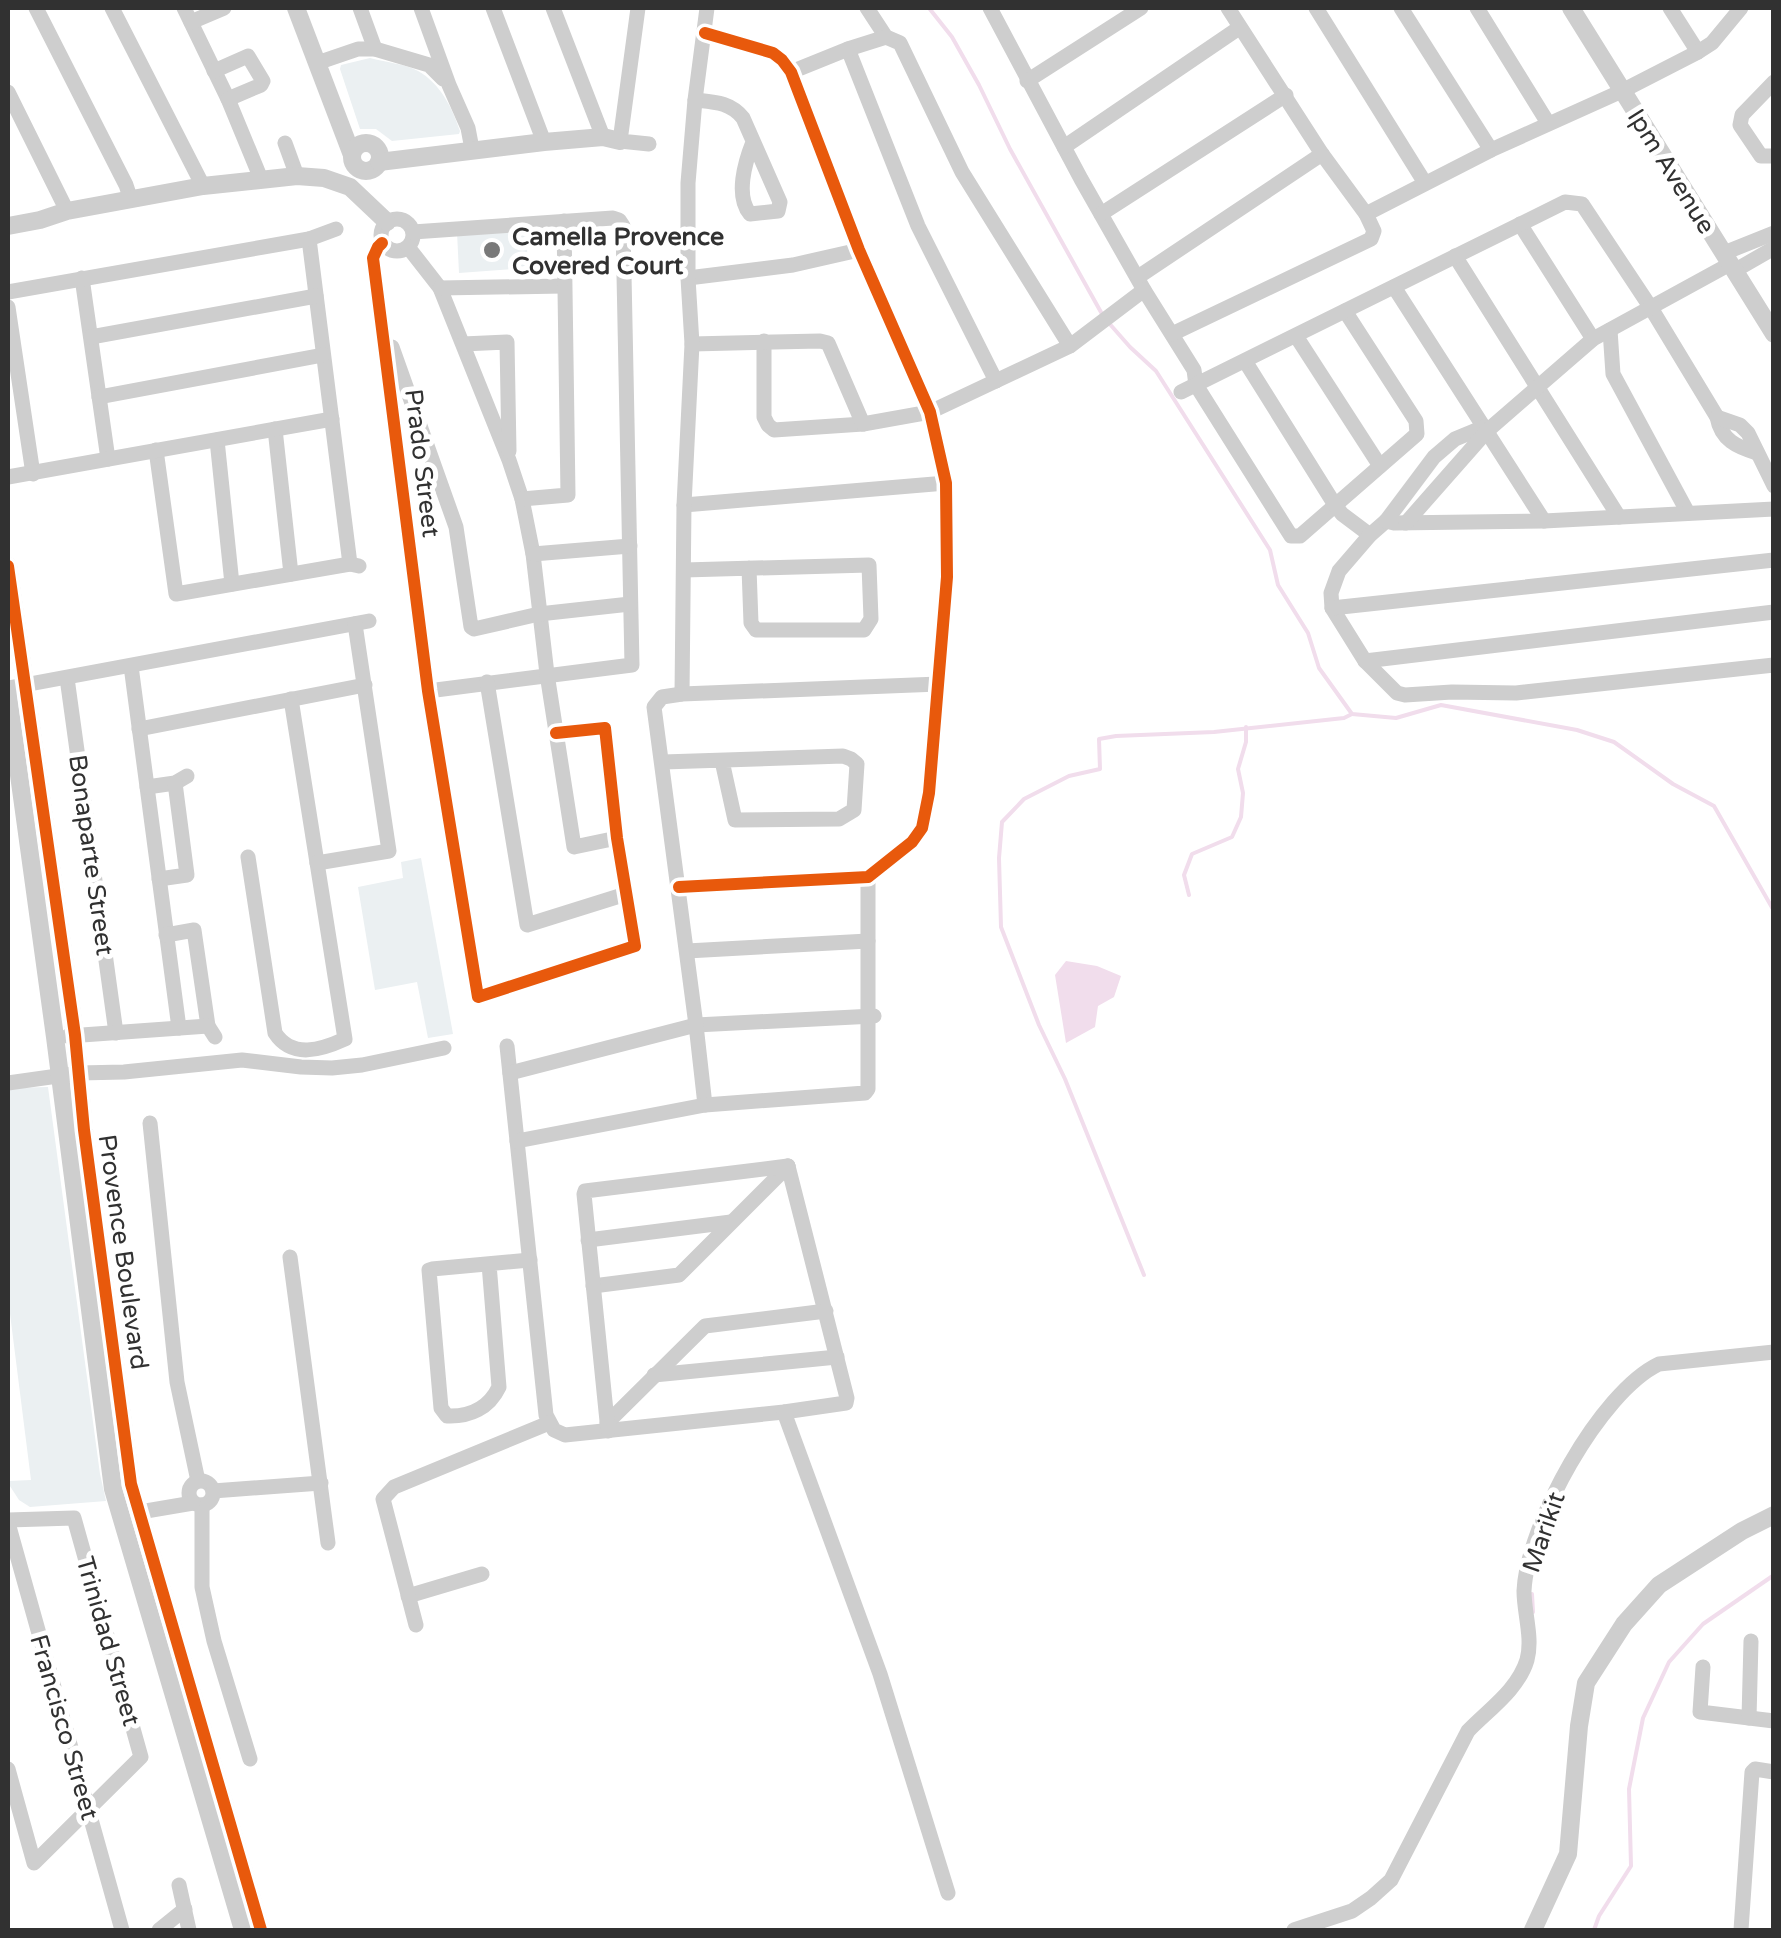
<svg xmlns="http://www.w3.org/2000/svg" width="1781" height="1938" font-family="'Varela Round',sans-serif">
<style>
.green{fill:#ebf0f2}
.water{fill:#f1ddec}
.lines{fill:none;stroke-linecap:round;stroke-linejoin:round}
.stream{stroke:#f1ddec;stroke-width:4}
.minor{stroke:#cecece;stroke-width:15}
.tertiary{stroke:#cecece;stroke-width:18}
.cycleway-casing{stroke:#fff;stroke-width:19}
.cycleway{stroke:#e8590c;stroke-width:12}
.poi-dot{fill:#797979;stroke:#fff;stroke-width:4}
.labels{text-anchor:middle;stroke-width:10;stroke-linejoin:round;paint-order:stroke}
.street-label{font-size:25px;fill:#313131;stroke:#fff}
.poi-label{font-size:25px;font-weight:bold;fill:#313131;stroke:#fff;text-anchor:start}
</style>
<rect width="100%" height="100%" fill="#fff"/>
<g class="green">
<path d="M370,58C385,62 405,64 418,71C441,84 452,108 460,131L459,134L392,141L376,129H360L340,69L341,65Z"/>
<path d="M526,228L528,268L459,273L457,232Z"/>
<path d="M421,858L453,1034L428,1038L417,982L375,990L358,887L403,878L401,862Z"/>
<path d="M48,1087L100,1474L106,1501L30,1507L19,1500L8,1483V1481L31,1480L8,1298V1088Z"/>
</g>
<path class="water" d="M1066,961L1097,966L1121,976L1114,997L1098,1006L1095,1027L1066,1043L1055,975Z"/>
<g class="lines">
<g class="stream">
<path d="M929,8L952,37L979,85L1010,149L1102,314"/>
<path d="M1108,322L1130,347L1156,371L1270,550L1278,585L1308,633L1319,668L1352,714L1396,718L1441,705L1577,730L1614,742L1673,784L1714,806L1774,911"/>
<path d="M1189,895L1184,875L1192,854L1232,837L1241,817L1243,793L1238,769L1246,742V727"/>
<path d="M1144,1275L1065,1079L1039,1025L1001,927L999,858L1002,822L1024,799L1069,776L1100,769L1099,739L1116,736L1214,732L1344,718L1352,714"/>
<path d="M1532,1594L1533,1612"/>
<path d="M1594,1930L1599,1916L1631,1866L1629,1789L1643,1718L1669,1662L1703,1624L1774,1575"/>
</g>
<g class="minor">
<path d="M36,8L126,185L131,200"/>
<path d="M112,8L203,186"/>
<path d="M184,8L228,99L261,179"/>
<path d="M360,8L375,49"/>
<path d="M421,8L449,85L468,128L472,149"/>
<path d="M493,8L544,142"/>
<path d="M553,8L603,137"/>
<path d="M638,8L620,141L649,144"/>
<path d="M867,8L886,37L900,43L962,172L1070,346"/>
<path d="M990,8L1081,179L1144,290L1194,370L1196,385L1291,536H1300L1417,434L1416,421L1345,311"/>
<path d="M1316,8L1425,183"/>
<path d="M1401,8L1491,150"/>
<path d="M1477,8L1548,123"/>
<path d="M1670,8L1698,52"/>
<path d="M191,22L224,8"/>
<path d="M848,49L918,226L996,381"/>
<path d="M317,63L358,49H375L429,65L443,79"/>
<path d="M214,71L248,56L263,81L261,85L228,99"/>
<path d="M791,72L848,49L886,37"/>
<path d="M1027,81L1141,8"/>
<path d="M1774,82L1742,115L1740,125L1761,156H1774"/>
<path d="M8,92L67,211"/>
<path d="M695,100C714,102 730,102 743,118L780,202L778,211L750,214C735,196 745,162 753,142"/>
<path d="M285,143L297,176"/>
<path d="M1064,147L1239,28"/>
<path d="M1101,214L1286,95"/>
<path d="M1366,214L1491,150L1622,91L1698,52L1712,43L1741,8"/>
<circle cx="397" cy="235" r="16"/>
<path d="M1520,224L1593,339"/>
<path d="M413,232L613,218L619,220L623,226L632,665L428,691"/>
<path d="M309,239L350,564"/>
<path d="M382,243L378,247L373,258L428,691L478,997L635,946L617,838L605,728L556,733"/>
<path d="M408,247L440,288L509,460L522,499L533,554L547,674L574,847L617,838"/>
<path d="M1724,253L1774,233"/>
<path d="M1455,256L1619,517"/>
<path d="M1734,271L1774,248"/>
<path d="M1138,277L1322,154"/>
<path d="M82,278L108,459"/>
<path d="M688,278L793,265L859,250"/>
<path d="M1394,287L1544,521"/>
<path d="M440,288L564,286"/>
<path d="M8,292L309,239L336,229"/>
<path d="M8,307L33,474"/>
<path d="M1610,330L1613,374L1688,513"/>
<path d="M1172,334L1371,239L1374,231L1366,214L1322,154L1228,8"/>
<path d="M1296,336L1380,466"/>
<path d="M91,337L316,296"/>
<path d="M764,341V417L768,425L774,430L863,424L930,412L1070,346L1144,290"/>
<path d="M463,344L507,342L509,451"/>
<path d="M692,344L820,341L828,343L863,424"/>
<path d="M392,347L456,527L471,627L474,629L539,614L630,604"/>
<path d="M1245,361L1335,505L1342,514L1370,535"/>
<path d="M1181,392L1565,202L1582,204L1651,308L1717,417C1721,440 1737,447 1757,453"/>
<path d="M99,397L323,355"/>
<path d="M1717,417L1740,425L1748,433L1774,486"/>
<path d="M275,429L291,574"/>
<path d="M217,440L232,584"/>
<path d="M156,450L176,594L350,564L359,566"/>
<path d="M8,477L332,419"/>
<path d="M522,499L568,495L564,221"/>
<path d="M684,505L946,483"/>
<path d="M1774,509L1544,521L1394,523L1386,521L1370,535L1339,571L1331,593L1332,608L1365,661L1397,693L1405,695L1452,692L1516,693L1774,665"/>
<path d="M1386,521L1434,457L1455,439L1484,427"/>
<path d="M1406,523L1487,431L1593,339L1730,264"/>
<path d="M533,554L630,546"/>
<path d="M684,570L869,565L871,619L864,630H756L751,623L749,568"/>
<path d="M1332,608L1774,560"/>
<path d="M1365,661L1774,612"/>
<path d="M131,666L179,1028"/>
<path d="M67,678L116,1033"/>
<path d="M487,682L527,925L626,894"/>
<path d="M8,688L369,621"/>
<path d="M682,694L684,505L692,344L688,278V183L695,100L707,8"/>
<path d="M139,729L365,685"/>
<path d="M663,762L843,756L851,759L857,764L854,810L839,819L735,820L722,761"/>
<path d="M147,787L175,783L187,776"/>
<path d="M248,857L275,1033C292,1059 321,1050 345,1039L291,699"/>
<path d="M317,863L389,851L355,624"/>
<path d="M159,879L187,875L175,783"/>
<path d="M679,887L868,877L912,842L922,828L929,793L947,577L946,483L930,412L859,250L791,72L782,60L773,53L705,33"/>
<path d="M166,935L194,930L208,1026L215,1037"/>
<path d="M687,951L868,941"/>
<path d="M68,1036L208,1026"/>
<path d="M507,1046L546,1415L554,1430L565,1435L784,1412L846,1403L847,1398L788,1166"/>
<path d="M510,1073L696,1025L874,1016"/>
<path d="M8,1083L79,1073L124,1072L242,1060L301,1067L332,1068L362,1065L444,1048"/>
<path d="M705,1105L696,1025L654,707L662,697L682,694L939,684"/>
<path d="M150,1123L177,1382L198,1481"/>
<path d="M517,1141L705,1105L865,1093L868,1089V877"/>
<path d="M588,1240L731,1222"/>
<path d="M290,1257L328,1543"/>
<path d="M489,1264L499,1387C489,1408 470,1417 447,1416L441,1408L429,1270L432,1269L530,1260"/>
<path d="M593,1286L679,1275L788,1166"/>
<path d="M654,1375L837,1357"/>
<path d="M784,1412L880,1674L948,1893"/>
<path d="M607,1423L705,1326L826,1311"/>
<path d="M608,1431L584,1194L585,1191L788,1166"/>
<circle cx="201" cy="1493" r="12"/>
<path d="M213,1491L321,1483"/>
<path d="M202,1505V1587L214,1641L250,1759"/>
<path d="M140,1512L193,1503"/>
<path d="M8,1520L74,1518L141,1757L34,1863L8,1769"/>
<path d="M8,1523L122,1930"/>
<path d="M408,1596L482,1574"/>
<path d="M416,1625L383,1499L394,1487L549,1423"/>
<path d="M1703,1667L1700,1712L1774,1721"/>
<path d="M1749,1718L1751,1641"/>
<path d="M179,1885L189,1930"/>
<path d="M159,1930L185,1909"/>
<path d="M1294,1930L1352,1911L1371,1898L1391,1880L1468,1731C1488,1710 1518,1690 1527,1660C1533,1638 1524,1613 1524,1591C1527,1525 1600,1392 1659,1364L1774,1352"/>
<path d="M1741,1930L1752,1772L1755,1769L1774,1772"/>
</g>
<g class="tertiary">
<path d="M296,8L352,155"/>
<path d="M1571,8L1774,334"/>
<circle cx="366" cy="157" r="14"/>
<path d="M379,162L544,142L603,137L620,141"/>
<path d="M8,226L40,220L67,211L203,186L297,176L324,178L350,187L387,222"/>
<path d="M8,566L75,1035L84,1130L131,1484L261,1930"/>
<path d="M8,695L55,1037L113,1489L243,1930"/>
<path d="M1533,1930L1568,1854L1579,1726L1586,1683L1624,1624L1659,1585L1742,1531L1774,1515"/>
</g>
<defs>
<g id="cycleway">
<path d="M382,243L378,247L373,258L428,691L478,997L635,946L617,838L605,728L556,733"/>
<path d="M8,566L75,1035L84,1130L131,1484L261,1930"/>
<path d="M679,887L868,877L912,842L922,828L929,793L947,577L946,483L930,412L859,250L791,72L782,60L773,53L705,33"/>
</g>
</defs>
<use href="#cycleway" class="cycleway-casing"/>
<use href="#cycleway" class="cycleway"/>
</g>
<circle class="poi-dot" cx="492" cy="250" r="10"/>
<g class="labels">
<g class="street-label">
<text transform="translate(1672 171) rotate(58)" y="9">Ipm Avenue</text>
<text transform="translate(423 463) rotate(83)" y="9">Prado Street</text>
<text transform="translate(92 855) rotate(82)" y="9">Bonaparte Street</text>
<text transform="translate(124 1252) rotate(82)" y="9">Provence Boulevard</text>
<text transform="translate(1543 1532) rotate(-71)" y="9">Marikit</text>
<text transform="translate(109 1641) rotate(74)" y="9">Trinidad Street</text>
<text transform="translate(65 1727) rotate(74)" y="9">Francisco Street</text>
</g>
<g class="poi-label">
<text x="512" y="245">Camella Provence<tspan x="512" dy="29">Covered Court</tspan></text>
</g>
</g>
<rect width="1781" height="1938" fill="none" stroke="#313131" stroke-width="20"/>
</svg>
